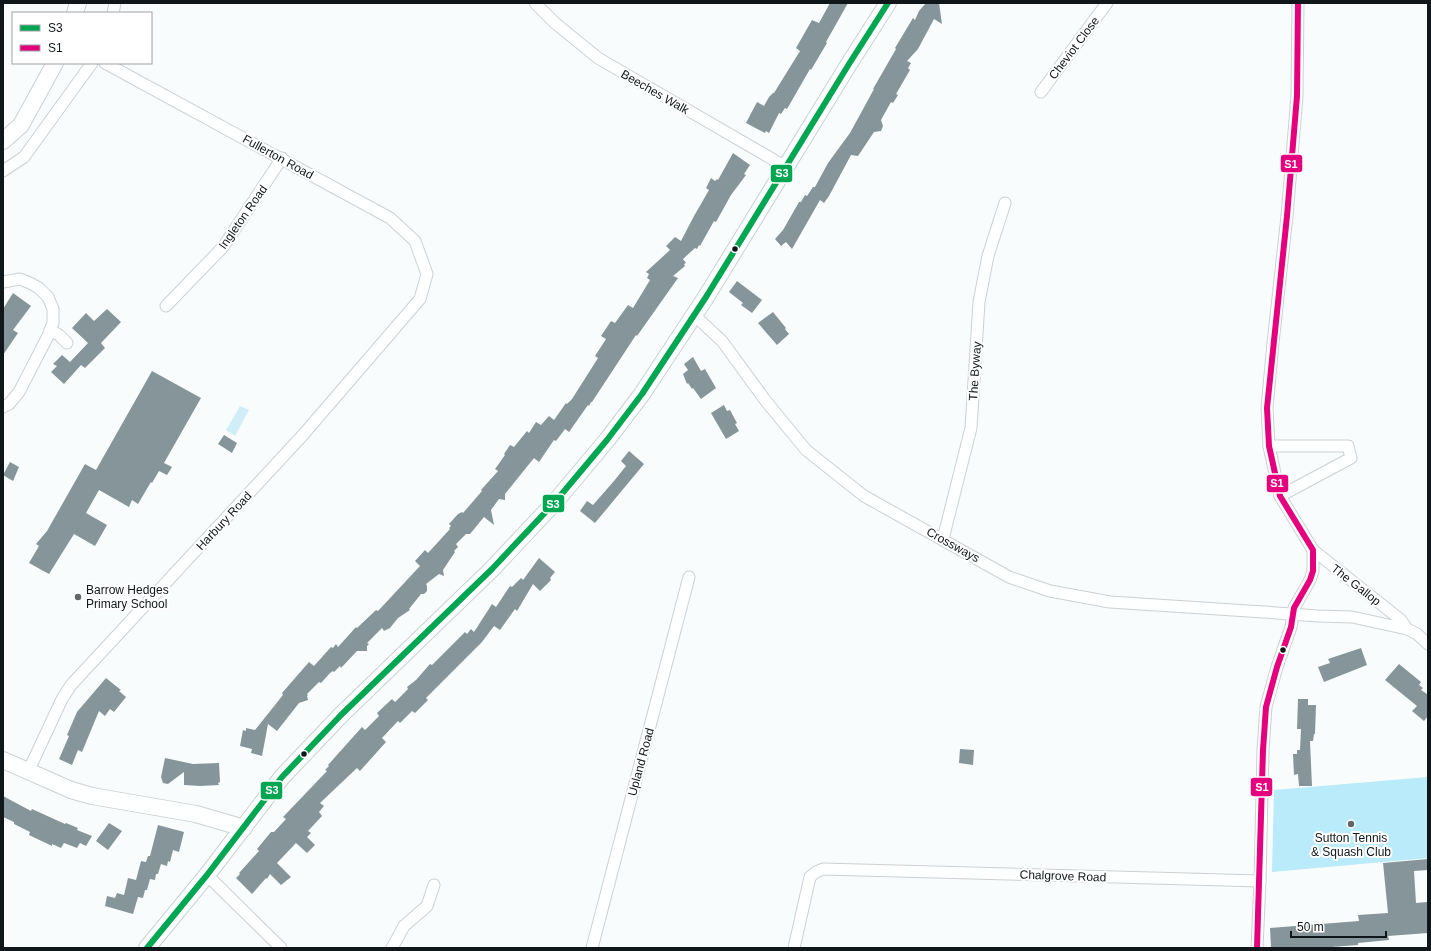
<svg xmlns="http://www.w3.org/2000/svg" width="1431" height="951" font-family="Arial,sans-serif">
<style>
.green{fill:#b9ebfa}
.water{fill:#d0eef7}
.building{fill:#869599}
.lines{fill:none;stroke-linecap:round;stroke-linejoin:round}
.street-casing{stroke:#cbd1d3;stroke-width:13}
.secondary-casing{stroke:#cbd1d3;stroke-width:18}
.street{stroke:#feffff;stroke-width:11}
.secondary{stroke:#feffff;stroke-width:16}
.bus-1-casing{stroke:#fff;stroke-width:9}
.bus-2-casing{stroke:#fff;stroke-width:9}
.bus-1{stroke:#00a651;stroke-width:6}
.bus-2{stroke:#e5007d;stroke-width:6}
.bus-dot{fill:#0f171a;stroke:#fff;stroke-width:1.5}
.poi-dot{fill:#616769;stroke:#fff;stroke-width:1.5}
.labels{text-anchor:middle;stroke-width:4;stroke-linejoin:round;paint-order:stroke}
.street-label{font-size:12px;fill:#0f171a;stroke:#fff}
.poi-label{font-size:12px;fill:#0f171a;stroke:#fff;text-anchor:start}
.line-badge{stroke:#fff;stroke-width:1.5}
.badge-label{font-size:11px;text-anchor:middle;font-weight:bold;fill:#fff}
</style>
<rect width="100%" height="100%" fill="#f9fcfd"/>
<path class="green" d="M1428,777V858L1272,872L1274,790Z"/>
<path class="water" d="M240,406L249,410L235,436L226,430Z"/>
<g class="building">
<path d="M830,3H848L826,42L827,43L811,70L810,69L787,109L785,108L781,114L779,113L769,133L766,131L765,133L746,123L757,102L764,106L769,97L773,93H774L800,51L796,48L812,20L819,23Z"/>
<path d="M926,3H939L942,24L934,19L918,49L907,61L911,63L908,68L910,70L896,94L898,95L893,103L891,102L881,120L883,126L881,131L874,132L858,156L851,155L829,196L824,203L820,200L792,249L786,242L781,246L775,239L783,230L799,202H801L805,195L807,196L813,187H815L828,163L850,133L874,89H873L896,49L895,48L913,18L915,20L919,11Z"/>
<path d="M733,153L750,165L744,174L746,175L731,195L716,222L714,221L700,246L699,245L697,249L695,248L683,259L686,263L684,264L685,266L673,276L678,278L637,336L636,335L592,402H591L589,406L588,405L569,432L565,429L556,441L554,440L539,462L534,458L505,494V500L499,499L491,510L494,525L484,517L470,534H466L456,544L458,547L454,551L455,552L443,570L444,576L439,574L426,584L427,586V591L424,594H421L409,609L410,610L398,618L390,628L384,631L382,628L367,643L369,644L367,646V651H357L341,668L340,666L334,672L333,671L330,673L321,683L319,682L307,694L308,695L307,696L308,700L299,703L277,731L268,724L262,756L251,753L252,749L240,746L243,730L246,731V728L255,730L283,695L282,693L309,662L314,666L331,647L333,648L336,644L338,647L356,627L357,628L376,610L378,611L420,566L415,561L425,550L428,553L450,529L449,528L451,526L449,524L458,514L462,512L463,513L482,491L481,490L498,471L495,469L505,455L504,454L510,445L514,447L527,431L529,433L536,422L541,425L549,416L554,420L566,403L567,404L572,399L598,358L595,356L606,339L601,336L611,321L615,323L628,305L633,308L650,280L647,278L649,274L646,272L670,250L666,246L675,237L681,241L694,216L709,190L706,188L711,178L715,181L717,179L718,180Z"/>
<path d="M737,281L762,300L752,313L741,305L743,303L729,292Z"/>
<path d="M13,293L31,306L13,330L18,333L3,355V309Z"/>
<path d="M107,309L121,322L101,343L105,348L85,368L81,365L64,384L51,372L57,366L53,364L62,355L70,362L88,343L72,328L86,313L94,321Z"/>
<path d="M773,312L786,328L785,329L789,334L777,345L758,323Z"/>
<path d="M693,357L701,371L705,369L716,388L701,399L693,388L692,389L688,383L687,384L683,374L688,370L684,364Z"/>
<path d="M152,371L201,398L164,463L172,467L167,475L159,471L152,483L151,482L138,504L132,500L129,507L99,490L86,513L107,525L95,546L74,534L49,574L29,563L39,546L36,544L47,531L85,464L96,470Z"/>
<path d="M724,405L727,411L730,410L737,423L735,424L739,431L726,439L711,413Z"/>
<path d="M224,435L237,443L232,453L218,444Z"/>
<path d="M629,451L644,464L595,523L580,511L587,501L593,505L614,481L626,466L621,461Z"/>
<path d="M10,462L19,467L13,481L3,475Z"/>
<path d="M539,558L555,572L550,578L551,580L540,591L533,584L517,611L515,609L500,630L494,626L482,642L426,698L428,700L415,713L412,711L400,723L398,721L382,738L386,742L360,771L357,768L320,803L324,806L319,812L322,816L308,831L311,833L307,837L315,845L307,853L296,843L277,863L291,877L281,885L270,874L267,879L266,878L252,894L236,878L240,874L239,873L259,851L257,849L271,832H274L286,819L283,817L327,771L325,770L329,766L328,765L362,727L365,730L379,716L377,713L392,699L395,702L408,689L407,687L416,680L430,664L432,665L465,632L467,634L471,629L474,632L492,604L496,607L510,586L512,587L521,578L523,580Z"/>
<path d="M1361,648L1367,665L1324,682L1318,667L1330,663L1328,659Z"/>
<path d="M1399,664L1421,682L1419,685L1423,688L1421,690L1427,694L1428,693V716L1424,721L1412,711L1417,706L1385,680Z"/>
<path d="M106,678L121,690L119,691L126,697L114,712L110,709L105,716L99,711L82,752L78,750L72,765L59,759L69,736L67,735L77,712Z"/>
<path d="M1298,699H1308V705H1316L1315,734H1314L1313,741H1310L1312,786H1299L1298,774L1294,775L1293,754H1297V750H1300L1301,729H1297Z"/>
<path d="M960,749L974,750L973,765L959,763Z"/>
<path d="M165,758L193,764L219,763L220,782L218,783L219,785L200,786L184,785V772L168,784L163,783L161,777Z"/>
<path d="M3,796L31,811L32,809L65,824L66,823L78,828L77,830L92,836L86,846L80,843L77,848L64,843L61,848L52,844V846L29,835L30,832L14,824V822L3,817Z"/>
<path d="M109,823L122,831L108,850L96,841Z"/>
<path d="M158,825L184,832L179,852L173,850L170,862L168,861L167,866L161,864L158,874H156L155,880L150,879L147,890H145L143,898L138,897L133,914L105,906L107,896L115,898L117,893L124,895L128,878L136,880L141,861L146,862L148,856H150Z"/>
<path d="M1428,859V870L1414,871L1416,903L1427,902L1428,933L1388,936L1389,940L1358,943V945L1318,948H1271L1270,928L1359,921L1358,915L1388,913L1383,863Z"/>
</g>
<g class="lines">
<defs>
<g id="street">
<path d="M535,3L555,23L598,58L786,167"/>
<path d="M1298,3L1297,96L1287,216L1273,343L1267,408L1269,446L1280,496L1313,550L1401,620L1407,629"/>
<path d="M113,13L115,3"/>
<path d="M1041,92L1107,3"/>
<path d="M3,171L24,157L92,63"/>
<path d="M3,282L20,279L30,283L39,288L48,297L53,309V323L49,334L19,392L9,404L3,407"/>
<path d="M166,306L223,247L282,158"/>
<path d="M694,315L722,341L765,400L806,450L864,496L1009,577L1050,591L1110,602L1264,612L1318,616L1352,617L1407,629L1417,634L1428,644"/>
<path d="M50,330L59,335L67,343"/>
<path d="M1269,446H1348L1351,458L1280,496"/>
<path d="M943,539L971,428L979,302L988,256L1005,203"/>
<path d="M28,772L62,699L71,685L302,436L420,299L427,274L415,241L390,218L105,63"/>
<path d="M207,875L281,948"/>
<path d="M392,948L404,926L427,906L434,885"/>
<path d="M592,948L689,577"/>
<path d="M794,948L810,877L816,872L823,869L1260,881"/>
<path d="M1257,948L1260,881L1263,750L1266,707L1277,667L1291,627L1294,608L1310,580L1313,571V550"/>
</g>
<g id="secondary">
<path d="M75,13L78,3"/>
<path d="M3,141L21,125L55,63"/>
<path d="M3,760L71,790L92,796L196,814L244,828"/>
<path d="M147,948L207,875L282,777L341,715L492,569L555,502L607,440L642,394L706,297L849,64L888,3"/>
</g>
</defs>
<use href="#street" class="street-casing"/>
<use href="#secondary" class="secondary-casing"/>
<use href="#street" class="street"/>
<use href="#secondary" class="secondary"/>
<defs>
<path id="bus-1" d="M147,948L207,875L282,777L341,715L492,569L555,502L607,440L642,394L706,297L849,64L888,3"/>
<path id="bus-2" d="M1257,948L1263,750L1266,707L1277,667L1291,627L1294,608L1310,580L1313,571V550L1280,496L1269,446L1267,408L1287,216L1297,96L1298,3"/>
</defs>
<use href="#bus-1" class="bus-1-casing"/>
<use href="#bus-2" class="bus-2-casing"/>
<use href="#bus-1" class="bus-1"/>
<use href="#bus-2" class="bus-2"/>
</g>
<g class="bus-dot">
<circle cx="735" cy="249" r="3.5"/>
<circle cx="1283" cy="650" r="3.5"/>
<circle cx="304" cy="754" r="3.5"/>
</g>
<g class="poi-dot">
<circle cx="78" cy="597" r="4"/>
<circle cx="1351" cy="824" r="4"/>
</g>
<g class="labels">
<g class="street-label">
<text transform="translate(1074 48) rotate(-53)" y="4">Cheviot Close</text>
<text transform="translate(655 92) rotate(30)" y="4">Beeches Walk</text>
<text transform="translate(278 157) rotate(29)" y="4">Fullerton Road</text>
<text transform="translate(243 217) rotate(-55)" y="4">Ingleton Road</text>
<text transform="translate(975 371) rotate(-86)" y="4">The Byway</text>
<text transform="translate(224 521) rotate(-47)" y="4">Harbury Road</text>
<text transform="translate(953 545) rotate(29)" y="4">Crossways</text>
<text transform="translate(1356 585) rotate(38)" y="4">The Gallop</text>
<text transform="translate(641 762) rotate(-75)" y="4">Upland Road</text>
<text transform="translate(1063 876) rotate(2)" y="4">Chalgrove Road</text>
</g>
<g class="poi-label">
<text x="86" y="594">Barrow Hedges<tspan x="86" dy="14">Primary School</tspan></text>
<text x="1351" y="842" text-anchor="middle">Sutton Tennis<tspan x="1351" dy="14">&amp; Squash Club</tspan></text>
</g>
</g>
<g class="line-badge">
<rect x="1280" y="154" width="23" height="19" rx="4" fill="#e5007d"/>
<rect x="770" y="164" width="23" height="19" rx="4" fill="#00a651"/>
<rect x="1266" y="474" width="23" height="19" rx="4" fill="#e5007d"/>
<rect x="542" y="494" width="23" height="19" rx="4" fill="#00a651"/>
<rect x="1250" y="777" width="23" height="20" rx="4" fill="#e5007d"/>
<rect x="260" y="781" width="23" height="19" rx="4" fill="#00a651"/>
</g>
<g class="badge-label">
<text x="1291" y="168">S1</text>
<text x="782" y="177">S3</text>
<text x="1277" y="487">S1</text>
<text x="553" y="508">S3</text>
<text x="1262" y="791">S1</text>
<text x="272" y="794">S3</text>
</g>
<rect width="1431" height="951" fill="none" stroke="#0f171a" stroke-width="8"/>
<rect x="12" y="12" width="140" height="52" fill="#ffffff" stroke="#9fa2a3"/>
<rect x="20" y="25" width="20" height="6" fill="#00a651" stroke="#9fa2a3"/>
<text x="48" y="32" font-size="12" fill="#0f171a">S3</text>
<rect x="20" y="45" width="20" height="6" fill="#e5007d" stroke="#9fa2a3"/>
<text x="48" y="52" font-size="12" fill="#0f171a">S1</text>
<path d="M1291 931v6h95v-6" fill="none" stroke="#0f171a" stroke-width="2"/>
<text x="1297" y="931" font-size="12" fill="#0f171a" stroke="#ffffff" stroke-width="3" paint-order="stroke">50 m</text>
</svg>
